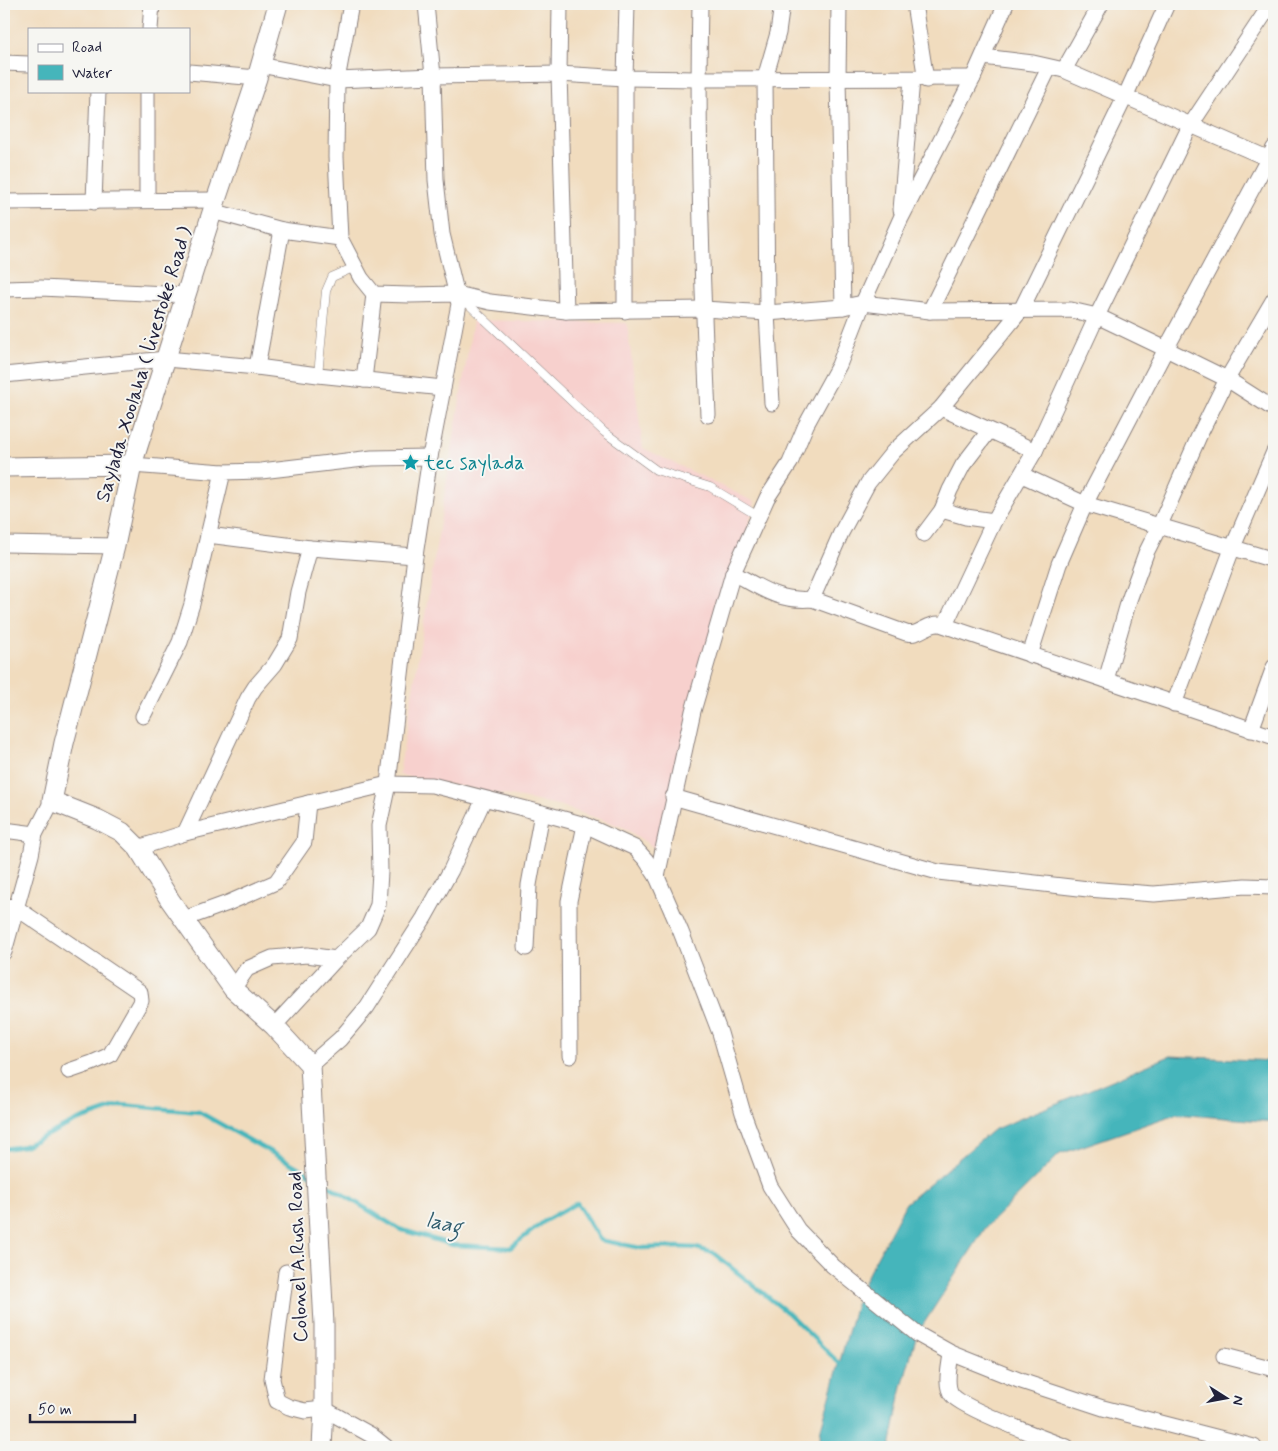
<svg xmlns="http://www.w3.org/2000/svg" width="1278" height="1451" font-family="Mynerve,sans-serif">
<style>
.built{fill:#f7d0cd}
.water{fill:#45b5bb;stroke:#346c7b}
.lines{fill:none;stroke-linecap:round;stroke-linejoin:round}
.stream{stroke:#45b5bb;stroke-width:4.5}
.service-casing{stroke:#8a7f7c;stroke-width:9}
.minor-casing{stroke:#8a7f7c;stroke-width:17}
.tertiary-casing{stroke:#8a7f7c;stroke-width:21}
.service{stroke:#fff;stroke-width:8}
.minor{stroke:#fff;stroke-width:15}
.tertiary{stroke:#fff;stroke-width:19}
.labels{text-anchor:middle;stroke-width:4;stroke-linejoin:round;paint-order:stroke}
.street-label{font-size:20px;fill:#22223b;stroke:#f6f6f2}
.culture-label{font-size:20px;fill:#0d838f;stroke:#f6f6f2;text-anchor:start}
.water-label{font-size:21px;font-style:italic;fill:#305d6e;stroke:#f6f6f2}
</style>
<rect width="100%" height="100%" fill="#f6f6f2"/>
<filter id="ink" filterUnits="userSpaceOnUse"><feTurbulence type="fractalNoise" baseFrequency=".02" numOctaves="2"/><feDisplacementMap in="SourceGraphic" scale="10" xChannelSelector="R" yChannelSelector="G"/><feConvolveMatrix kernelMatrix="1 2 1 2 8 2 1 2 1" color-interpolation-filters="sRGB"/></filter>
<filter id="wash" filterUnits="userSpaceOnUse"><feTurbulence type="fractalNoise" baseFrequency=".0096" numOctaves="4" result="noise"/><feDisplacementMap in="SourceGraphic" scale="20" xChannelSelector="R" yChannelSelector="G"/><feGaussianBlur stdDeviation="1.12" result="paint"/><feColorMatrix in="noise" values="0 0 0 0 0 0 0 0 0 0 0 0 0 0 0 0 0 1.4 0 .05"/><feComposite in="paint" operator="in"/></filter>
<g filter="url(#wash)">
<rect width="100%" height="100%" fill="#f1dcbe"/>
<path class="built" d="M473,320L627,323L643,448L755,502L656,849L623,827L558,805L399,775Z"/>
<path class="water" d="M1170,1056L1274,1061V1122L1176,1114L1060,1154L986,1227L917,1334L902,1386L890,1447H819L821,1428L860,1290L870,1270L906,1203L993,1130Z"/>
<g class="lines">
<g class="stream">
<path d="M4,1149L24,1146L76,1121L122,1105L199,1112L312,1175"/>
<path d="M323,1182L399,1229L453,1245L510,1248L546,1220L577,1203L600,1240L641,1248L678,1247L696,1248L713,1253L788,1313L840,1364"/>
</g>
</g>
</g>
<g filter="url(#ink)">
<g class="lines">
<defs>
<g id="service">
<path d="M463,299L604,432L656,470L710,487L758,516"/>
<path d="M318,375L326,291L332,277L355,267"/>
</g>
<g id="minor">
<path d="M351,4L337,80L336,157L340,238L361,278L374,294L410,295L457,294L490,302L566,311L704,309L767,313L843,307L863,303L930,311L1071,310L1097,316L1166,349L1227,379L1274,409"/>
<path d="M560,4L559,74L566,311"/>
<path d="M700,4C697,141 702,278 708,415"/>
<path d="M839,4L838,79L843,307"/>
<path d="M914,4L926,80"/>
<path d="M1006,4L973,78L901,218L863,303L839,365L806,425L790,463L767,498L733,573C761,588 779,602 812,599L906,633C921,636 926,623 940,624L1274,737"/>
<path d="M150,29L152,4"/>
<path d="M983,57L1033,63L1064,70L1274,161"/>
<path d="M4,63L29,64"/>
<path d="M260,65L337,80L433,76L559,74L625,78L698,79L973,78"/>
<path d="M1064,70L1101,4"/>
<path d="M189,72L257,78"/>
<path d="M147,200V91"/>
<path d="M4,202L216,200"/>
<path d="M94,202L98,91"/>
<path d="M901,210L912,79"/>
<path d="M212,211L282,230L340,238"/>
<path d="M4,289L41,288L187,295"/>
<path d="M625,311V78L627,4"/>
<path d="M930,311L1049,68"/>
<path d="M257,367L282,230"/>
<path d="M4,375L166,359L257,367L318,375L443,388"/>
<path d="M364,380L374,294"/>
<path d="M772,403L767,313L765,78L778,33L782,4"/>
<path d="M941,408L1035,451"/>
<path d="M132,465L223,472"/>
<path d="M1022,475L1085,504L1274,560"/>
<path d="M942,510L966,517L994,521"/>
<path d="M924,534L942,510L950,490L963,465L989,431"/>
<path d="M208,535L310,548L415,556"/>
<path d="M4,544L115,546"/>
<path d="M812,599L841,533L868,483L893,452L941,408L1021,310L1125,97L1167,4"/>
<path d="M945,625L994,521L1035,451L1097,316L1190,126L1271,4"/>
<path d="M1030,655L1059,564L1085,504L1166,349L1274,148"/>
<path d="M1106,680L1129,600L1146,553L1159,527L1199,436L1227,379L1274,299"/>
<path d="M1174,704L1232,549L1274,452"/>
<path d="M143,716L180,642L192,604L223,472L261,471L372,458L430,457"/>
<path d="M1251,730L1274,667"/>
<path d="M673,797L938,872L1088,889L1154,894L1245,886L1274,887"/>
<path d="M4,830L35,834"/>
<path d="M185,833L248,698L255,687L275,664L290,639L298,592L310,548"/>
<path d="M138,848L185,833L388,784L432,785L542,813L585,825L635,848L646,860L657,877L681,932L720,1033L743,1113L770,1186L798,1230L833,1266L917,1334L951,1353L1021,1381L1103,1408L1254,1447"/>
<path d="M657,877L693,711L733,573"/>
<path d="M4,906L15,907L140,992L141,1001L110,1055L92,1063L69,1071"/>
<path d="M184,919L228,903L276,882L304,842L308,803"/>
<path d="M526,948L529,885L542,813"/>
<path d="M4,952L31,855L35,834L52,801"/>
<path d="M233,989L247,969L272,958L307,955L336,959"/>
<path d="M274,1026L336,959L368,928L378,905L380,872L379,826L388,784L415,556L430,457L459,304L442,234L436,180L433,76L426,4"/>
<path d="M570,1056L569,901L585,825"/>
<path d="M310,1065L340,1039L367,1007L424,918L451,870L484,799"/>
<path d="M286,1272L272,1379L277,1401L289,1407L305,1411L324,1409L371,1435L386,1447"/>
<path d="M951,1353C950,1365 944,1385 952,1395C962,1408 1047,1440 1067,1447"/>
<path d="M1224,1356L1274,1369"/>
</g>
<g id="tertiary">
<path d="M278,4L257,78L216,200L132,465L115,546L64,743L52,801L97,819L122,832L138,848L170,900L233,989L274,1026L310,1065L324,1324V1409L322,1447"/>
<path d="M4,467L132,465"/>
</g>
</defs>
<use href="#service" class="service-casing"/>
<use href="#minor" class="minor-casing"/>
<use href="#tertiary" class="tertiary-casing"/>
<use href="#service" class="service"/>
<use href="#minor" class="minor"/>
<use href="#tertiary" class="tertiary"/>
</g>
</g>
<defs>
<symbol id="sight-bare" viewBox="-9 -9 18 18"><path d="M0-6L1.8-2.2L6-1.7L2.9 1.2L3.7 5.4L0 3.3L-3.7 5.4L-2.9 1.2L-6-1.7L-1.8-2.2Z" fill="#0f9aa8" stroke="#f6f6f2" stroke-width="2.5" paint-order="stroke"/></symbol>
</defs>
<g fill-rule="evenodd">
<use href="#sight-bare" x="398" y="450" width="25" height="25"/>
</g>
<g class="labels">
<g class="street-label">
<text transform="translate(143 364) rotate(-73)" y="7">Saylada Xoolaha ( livestoke Road )</text>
<text transform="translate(297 1257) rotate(-92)" y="7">Colonel A.Rush Road</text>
</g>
<g class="culture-label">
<text x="424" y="469">tec saylada</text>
</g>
<g class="water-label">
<text transform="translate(444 1223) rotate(13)" y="7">laag</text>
</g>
</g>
<rect width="1278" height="1451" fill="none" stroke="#f6f6f2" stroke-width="20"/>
<rect x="28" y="28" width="162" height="65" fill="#f6f6f2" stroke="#a1a1a9"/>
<rect x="38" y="44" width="25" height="8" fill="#ffffff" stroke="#a1a1a9"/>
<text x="72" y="52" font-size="15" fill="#22223b">Road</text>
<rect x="38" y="65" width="25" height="15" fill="#45b5bb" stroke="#a1a1a9"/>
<text x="72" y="78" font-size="15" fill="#22223b">Water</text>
<g transform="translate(1226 1398) rotate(101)" stroke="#f6f6f2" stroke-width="4" paint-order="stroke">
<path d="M0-4L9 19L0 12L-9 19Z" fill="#22223b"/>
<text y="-8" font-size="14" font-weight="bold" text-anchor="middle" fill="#22223b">N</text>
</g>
<path d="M30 1414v8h105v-8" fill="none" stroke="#22223b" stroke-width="2.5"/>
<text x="38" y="1414" font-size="15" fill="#22223b" stroke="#f6f6f2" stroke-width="4" paint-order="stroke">50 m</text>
</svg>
